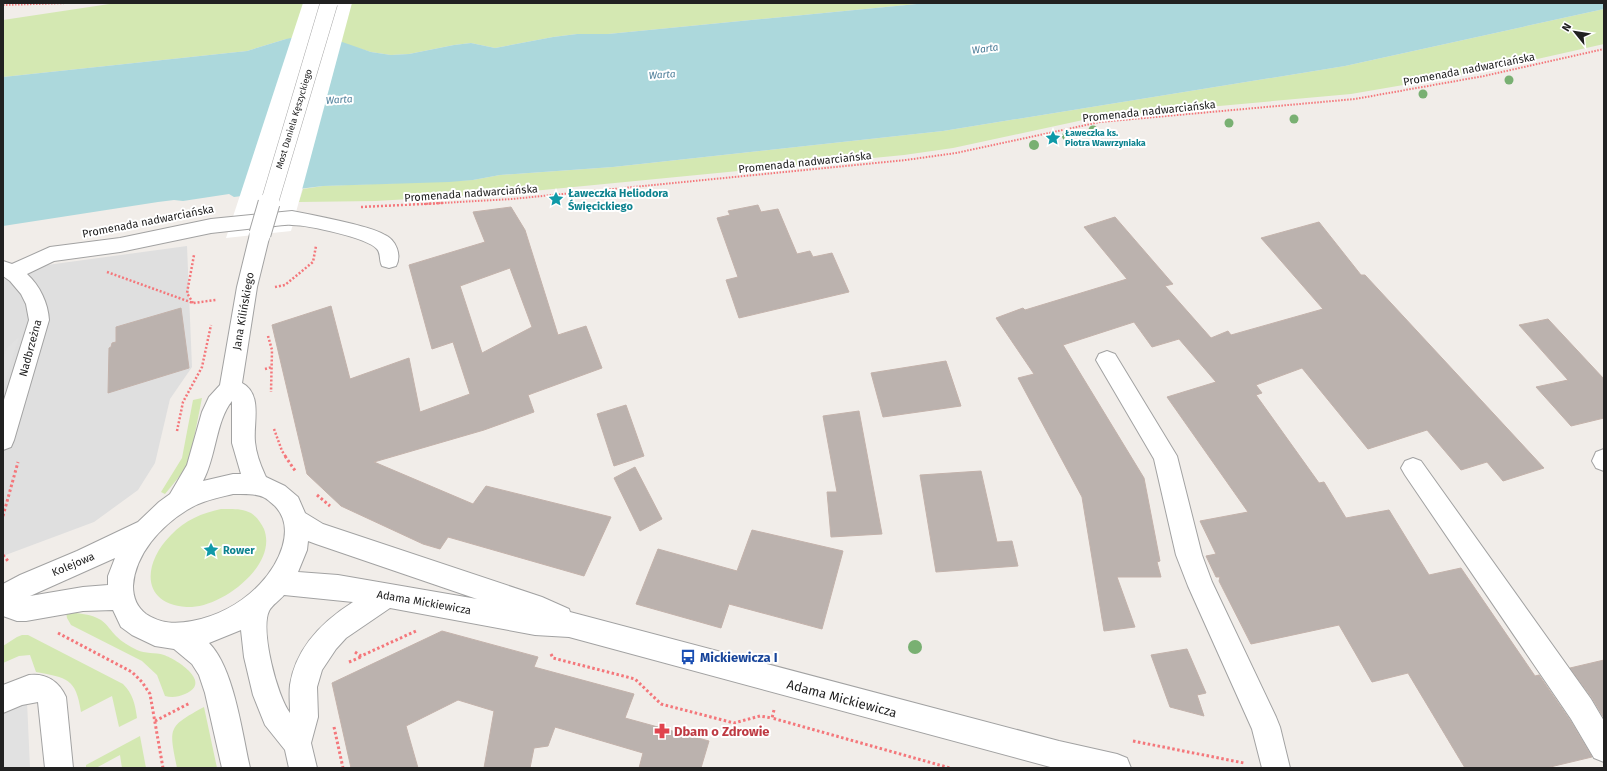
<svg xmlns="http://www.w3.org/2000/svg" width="1607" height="771" font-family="'Fira Sans',sans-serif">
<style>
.residential{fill:#dfdfdf}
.grass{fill:#d4e8b2}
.parking{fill:#e1e1e1}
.water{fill:#acd8dc}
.pier{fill:#fff}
.building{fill:#bbb2ae;stroke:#c3b2ab;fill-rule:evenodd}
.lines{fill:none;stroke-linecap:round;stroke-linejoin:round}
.minor-casing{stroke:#a2a2a2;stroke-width:2}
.path-far2{stroke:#f4777b;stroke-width:2;stroke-dasharray:1.5 1.5;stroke-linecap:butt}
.path-far1{stroke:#f4777b;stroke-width:2.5;stroke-dasharray:2 2;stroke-linecap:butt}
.path{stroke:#f4777b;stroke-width:3;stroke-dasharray:2.5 2.5;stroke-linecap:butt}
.minor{fill:#fff;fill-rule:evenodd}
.minor-bridge-far1-casing{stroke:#a2a2a2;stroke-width:18;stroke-linecap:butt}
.minor-bridge-casing{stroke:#a2a2a2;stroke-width:23;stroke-linecap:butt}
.minor-bridge-far1{stroke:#fff;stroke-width:17}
.minor-bridge{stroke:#fff;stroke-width:21}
.tree{fill:#79b072}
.labels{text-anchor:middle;stroke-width:4;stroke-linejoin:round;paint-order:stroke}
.far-street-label{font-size:9px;fill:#212121;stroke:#fff}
.far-culture-label{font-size:9px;font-weight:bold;fill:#0d838f;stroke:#fff;text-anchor:start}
.far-water-label{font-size:10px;font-style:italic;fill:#477a96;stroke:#fff}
.street-label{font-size:11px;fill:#212121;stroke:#fff}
.culture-label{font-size:11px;font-weight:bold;fill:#0d838f;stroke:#fff;text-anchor:start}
.near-transit-label{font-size:13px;font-weight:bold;fill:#164399;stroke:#fff;text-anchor:start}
.near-street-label{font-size:13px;fill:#212121;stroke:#fff}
.near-health-label{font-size:13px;font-weight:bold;fill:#be3a42;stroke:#fff;text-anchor:start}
</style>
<rect width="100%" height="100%" fill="#f1ede9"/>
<path class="residential" d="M187,246L192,367L170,399L155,463L138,490L94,522L3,556V275L47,265Z"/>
<g class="grass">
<path d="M116,3H927L608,34H577L553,37L495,48L471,43L454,45L409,54L391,55L371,52L351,46L286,39L247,51L3,77V20Z"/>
<path d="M1604,9V44L1479,72L1351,94L1097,117L953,148L904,155L512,193L376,201L299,202L303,189L323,186L473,180L500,175L613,167L943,131L1345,66Z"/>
<path d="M202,398L190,458L183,472L165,494L161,492L182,458L193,400Z"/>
<path d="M221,509C231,509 242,508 251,513C257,517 261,523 264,529C278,565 223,606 192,607C141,607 141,565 171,535C185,520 202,513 221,509Z"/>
<path d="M66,612C78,613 91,614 101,620C107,624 111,631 116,636C122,642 129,646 137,650C145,654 155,652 164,655C178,660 213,683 185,694C178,697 172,698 165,696L157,675L142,661L71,625L67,618Z"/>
<path d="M22,635H28L123,684C133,694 135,704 137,718L119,727L112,696L81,712C76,678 67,678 36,672L30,655L19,656L3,663V646L17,637Z"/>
<path d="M204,707L217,768H177C169,728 167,727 204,707Z"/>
<path d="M140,736L146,768H122L120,755L96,768H86V765Z"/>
</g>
<g class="parking">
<path d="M19,337L3,388V360L7,348Z"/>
<path d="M27,701L30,768H3V712Z"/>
</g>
<path class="water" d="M927,3H1604V9L1345,66L943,131L613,167L500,175L473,180L449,182L323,186L234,197L229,194L183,201L174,200L158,202L3,226V77L247,51L286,39L306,35L325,36L371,52L391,55L409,54L454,45L471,43L495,48L553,37L577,34H608Z"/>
<path class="pier" d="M303,3H352L291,231L226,238Z"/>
<g class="building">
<path d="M758,205L761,212L778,209L797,254L810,251L813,257L832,253L849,292L739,318L726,280L738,277L717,218L730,215L728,211Z"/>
<path d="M511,207L525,230L558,335L586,326L602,368L528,395L534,412L484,430L374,462L473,504L486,486L611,517L584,576L448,537L440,549L423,544L341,506L307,474L272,325L331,306L350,379L409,358L420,412L470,394L453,342L432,349L409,265L485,242L473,212ZM510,268L532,327L482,353L460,286Z"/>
<path d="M1115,217L1173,284L1165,286L1211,338L1228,331L1231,335L1323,309L1261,238L1319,222L1361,275H1365L1544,468L1503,481L1487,462L1461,470L1427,430L1368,449L1302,368L1256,385L1262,393L1256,395L1319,483L1324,482L1346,518L1389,510L1429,575L1461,568L1535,676L1539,675L1570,720L1592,757L1546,768H1465L1408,673L1372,682L1339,625L1251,644L1219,581L1220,577H1216L1206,556L1216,554L1200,521L1248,512L1167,397L1216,382L1179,339L1152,347L1134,322L1063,345L1144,478L1160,561L1157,562L1161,577H1117L1135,627L1104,631L1082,497L1018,378L1034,374L996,318L1023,308L1025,310L1127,279L1084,227Z"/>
<path d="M181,308L189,368L108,393L109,348L111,347L112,343L116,342V327Z"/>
<path d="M1548,319L1604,379V418L1571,426L1536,387L1568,380L1519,325Z"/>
<path d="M946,361L961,406L883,417L871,373Z"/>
<path d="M626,405L644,456L614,466L597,414Z"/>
<path d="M859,411L882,534L831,537L827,492H837L823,416Z"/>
<path d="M635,467L662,519L640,531L614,478Z"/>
<path d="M981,471L997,542L1012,541L1018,566L936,572L920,475Z"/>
<path d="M752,530L843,551L822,629L729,604L721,628L636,604L658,549L737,571Z"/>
<path d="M442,631L538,657L534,667L634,694L625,718L709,741L701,768H639L643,753L555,727L548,746L534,748L530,768H484L494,711L458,700L406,726L418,768H351L332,683Z"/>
<path d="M1187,649L1206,693L1197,695L1204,716L1170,707L1151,655Z"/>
<path d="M1604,660V718L1592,698L1570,668Z"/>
</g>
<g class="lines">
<defs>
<g id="minor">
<path d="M292,211C313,215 333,219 353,224C364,227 375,229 385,235C396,240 402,255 396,266L389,268L382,266C379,261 381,253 377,249C368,238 308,225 292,225C282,224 272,227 262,228L267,229L270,234L257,287L242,383C263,394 253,423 255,442C256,453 260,464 265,475L266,477L285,486L298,497L305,513L323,524L542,597L569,609L570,612L1059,741L1117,754L1127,758L1131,768H1054L569,637L535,635L390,608L346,638L336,649L322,670L317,687L318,717L311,743L317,768H289L285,750L265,725L253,695L244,657L241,630L209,643C234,668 242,733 250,768H222L205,693L199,675L192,664L174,649L155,646L132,635L121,627L113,610L83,611L26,621H17L3,616V584L20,575L77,551L138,522L159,502L170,494L187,465L202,412L209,397L220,385L237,287L250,234L253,229L257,228L211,233L120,252L54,261L27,274C40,286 48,303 49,320L14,440L11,447L3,450V403L29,320L26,304L21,294L10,281L3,276V261L12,264L50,247L120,238L211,219ZM232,401V443L241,474H233L203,481C216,457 216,420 232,401ZM233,494C242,494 254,493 263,497C268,499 271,503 275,506C297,529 278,565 260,584C242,603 218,616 192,621C176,624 161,624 146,614C137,607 133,598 133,586C135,554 161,526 187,510C201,501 217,498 233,494ZM308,541L316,544L477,599L338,575L298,572L307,550ZM115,558L108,576V585L83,587L30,596ZM284,595L353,602C323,621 296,647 290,685C289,694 290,703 290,713C277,696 260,630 269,611C272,605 280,600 284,595Z"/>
<path d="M1107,351L1115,354L1177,456L1202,555L1212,582L1276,717L1280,727L1290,768H1262L1252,729L1188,586L1176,555L1154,459L1096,360L1099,354Z"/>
<path d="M1604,449V471L1596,468L1592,461L1596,452Z"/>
<path d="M1413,458L1421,461L1591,699L1604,721V762L1594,758L1571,719L1405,475L1401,468L1405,461Z"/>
<path d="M29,675C46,673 59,681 66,697L73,768H45L38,702L22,705L3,713V685Z"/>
</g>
</defs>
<use href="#minor" class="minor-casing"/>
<g class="path-far2">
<path d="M3,5L67,3"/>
<path d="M424,204L512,199L906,160L956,153L1100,122L1355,99L1484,76L1604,49"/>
</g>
<g class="path-far1">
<path d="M361,207L443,203"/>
<path d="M107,272L193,303L216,300"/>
<path d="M275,287L285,285L313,262L316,246"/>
<path d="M193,303L187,293L194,255"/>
<path d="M268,336L272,350L271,392"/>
<path d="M265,369L272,367"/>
<path d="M274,429L282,451L286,457"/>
<path d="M177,431L183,402L202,367L211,325"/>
</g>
<g class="path">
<path d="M285,456L296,472"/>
<path d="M317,495L330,506"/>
<path d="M3,516L18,462"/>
<path d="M3,555L8,561"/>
<path d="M58,633L132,672L142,682L150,694L163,768"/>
<path d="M355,652L361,656L416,631"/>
<path d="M551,654L553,658L635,679L661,704L734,723L760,716L772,718"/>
<path d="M349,662L361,657"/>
<path d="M774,710L772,718L950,768"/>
<path d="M155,721L190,703"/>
<path d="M334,727L343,768"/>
<path d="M1133,741L1244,763"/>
</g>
<use href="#minor" class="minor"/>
<defs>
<path id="minor-bridge-far1" d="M269,204L329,3"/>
<path id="minor-bridge" d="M260,234L269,203"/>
</defs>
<use href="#minor-bridge-far1" class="minor-bridge-far1-casing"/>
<use href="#minor-bridge" class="minor-bridge-casing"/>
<use href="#minor-bridge-far1" class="minor-bridge-far1"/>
<use href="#minor-bridge" class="minor-bridge"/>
</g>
<g class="tree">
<circle cx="1509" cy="80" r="4.5"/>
<circle cx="1423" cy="94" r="4.5"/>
<circle cx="1294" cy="119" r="4.5"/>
<circle cx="1229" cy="123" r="4.5"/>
<circle cx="1093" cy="130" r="4.5"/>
<circle cx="1067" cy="136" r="5"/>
<circle cx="1034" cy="145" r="5"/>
<circle cx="915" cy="647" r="7"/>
</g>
<defs>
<symbol id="sight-bare" viewBox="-9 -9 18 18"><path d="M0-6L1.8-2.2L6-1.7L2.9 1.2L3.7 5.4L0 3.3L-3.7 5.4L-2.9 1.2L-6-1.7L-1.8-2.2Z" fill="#0f9aa8" stroke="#fff" stroke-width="2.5" paint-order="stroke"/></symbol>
<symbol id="bus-bare" viewBox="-9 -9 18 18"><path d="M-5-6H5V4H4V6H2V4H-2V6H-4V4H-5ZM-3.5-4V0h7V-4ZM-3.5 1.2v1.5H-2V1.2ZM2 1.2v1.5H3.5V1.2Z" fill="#1a4fb4" stroke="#fff" stroke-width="2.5" paint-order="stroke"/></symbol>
<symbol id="pharmacy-bare" viewBox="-9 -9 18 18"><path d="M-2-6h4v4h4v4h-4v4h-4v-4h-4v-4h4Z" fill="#e0444e" stroke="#fff" stroke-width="2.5" paint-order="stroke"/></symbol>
</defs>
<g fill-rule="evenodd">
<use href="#sight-bare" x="1042" y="127" width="22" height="22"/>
<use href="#sight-bare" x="545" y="188" width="22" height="22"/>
<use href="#sight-bare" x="200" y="539" width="22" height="22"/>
<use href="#bus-bare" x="677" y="646" width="22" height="22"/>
<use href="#pharmacy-bare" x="651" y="720" width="22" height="22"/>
</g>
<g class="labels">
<g class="far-street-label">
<text transform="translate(294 119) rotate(-73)" y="3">Most Daniela Kęszyckiego</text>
</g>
<g class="far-culture-label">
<text x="1065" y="136">Ławeczka ks.<tspan x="1065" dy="10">Piotra Wawrzyniaka</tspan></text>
</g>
<g class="far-water-label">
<text transform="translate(985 48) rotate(-8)" y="4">Warta</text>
<text transform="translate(662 74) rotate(-4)" y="4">Warta</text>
<text transform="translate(339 99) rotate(-4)" y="4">Warta</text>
</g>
<g class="street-label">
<text transform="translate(1469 69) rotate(-11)" y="4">Promenada nadwarciańska</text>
<text transform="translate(1149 111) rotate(-6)" y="4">Promenada nadwarciańska</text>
<text transform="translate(805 162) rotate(-6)" y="4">Promenada nadwarciańska</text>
<text transform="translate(471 193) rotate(-4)" y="4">Promenada nadwarciańska</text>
<text transform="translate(148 221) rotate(-11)" y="4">Promenada nadwarciańska</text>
<text transform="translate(243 311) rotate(-80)" y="4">Jana Kilińskiego</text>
<text transform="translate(30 348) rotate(-75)" y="4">Nadbrzeżna</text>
<text transform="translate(73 564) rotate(-23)" y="4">Kolejowa</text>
<text transform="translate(424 602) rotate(10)" y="4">Adama Mickiewicza</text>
</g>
<g class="culture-label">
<text x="568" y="197">Ławeczka Heliodora<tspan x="568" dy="13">Święcickiego</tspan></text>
<text x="223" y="554">Rower</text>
</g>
<g class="near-transit-label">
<text x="700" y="662">Mickiewicza I</text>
</g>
<g class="near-street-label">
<text transform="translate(842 698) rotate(15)" y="5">Adama Mickiewicza</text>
</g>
<g class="near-health-label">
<text x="674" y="736">Dbam o Zdrowie</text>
</g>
</g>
<rect width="1607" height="771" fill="none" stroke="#212121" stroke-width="8"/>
<g transform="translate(1575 32) rotate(300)" stroke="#ffffff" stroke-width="3" paint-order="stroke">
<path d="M0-3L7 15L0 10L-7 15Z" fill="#212121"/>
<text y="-6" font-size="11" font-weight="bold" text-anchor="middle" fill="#212121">N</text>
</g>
</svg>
